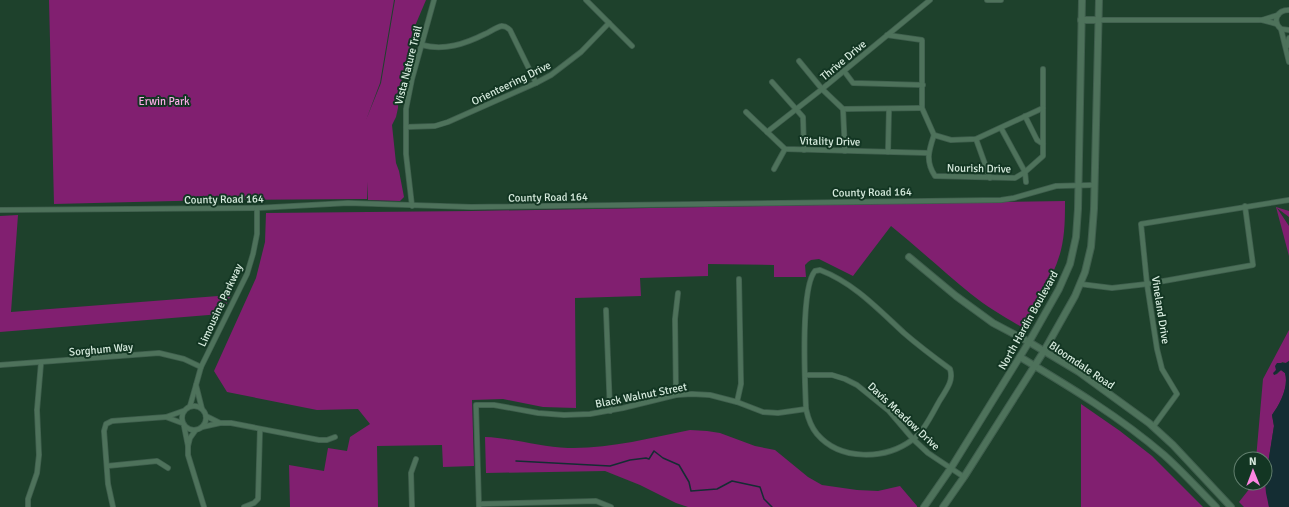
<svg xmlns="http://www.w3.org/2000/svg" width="1289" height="507" font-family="Signika,sans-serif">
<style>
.green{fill:#811f70}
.water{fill:#142d33}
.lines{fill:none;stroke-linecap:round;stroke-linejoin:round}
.stream{stroke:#142d33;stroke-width:1.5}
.minor-casing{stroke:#3f5e4d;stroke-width:6}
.tertiary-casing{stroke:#3f5e4d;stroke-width:8}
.minor{stroke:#4e725b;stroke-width:4.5}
.tertiary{stroke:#4e725b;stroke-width:6}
.labels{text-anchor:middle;stroke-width:4;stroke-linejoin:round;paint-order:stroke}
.street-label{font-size:11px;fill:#d8ecdf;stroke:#133623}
.park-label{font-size:11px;fill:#faade6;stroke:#133623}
</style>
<rect width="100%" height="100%" fill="#1e412c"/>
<g class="green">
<path d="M49,0H394L380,83L366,120L381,83L395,0H426L412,33L408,62L399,88L398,108L396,117L392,125L396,163L399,171L404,197L400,201L368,200L367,182V199L215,200L54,204Z"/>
<path d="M1065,201C1065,217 1065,234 1061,250C1054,278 1036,303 1023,328C1005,317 987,307 971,294C944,272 918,248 891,226L853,276L819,259L811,260L808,262L805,265L806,277H774V265L708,264V276L640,278L641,296L575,298L576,408L543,407L503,399L472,400L474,466L443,467L442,445L377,446L378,507H290L289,465L324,471L328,448L347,451L350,437L370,424L358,409L317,410L227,392L214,371L256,278L265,242L266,213L471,211Z"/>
<path d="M1276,207L1289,211V217L1277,208L1289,226V256Z"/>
<path d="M18,215L11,312L231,295L221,314L0,332V216Z"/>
<path d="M1289,330V361L1286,363L1282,362L1276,370L1274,375L1277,374L1281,370L1285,373C1289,387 1280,404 1272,415L1274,426L1266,476L1269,507H1244L1239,502L1254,483H1265V459H1256L1263,379Z"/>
<path d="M1081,404L1120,431L1152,456L1203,507H1081Z"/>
<path d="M690,430L707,431L720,433L755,446L775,450L808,477L822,485L857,490L878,491L900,486L917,506V507H688L676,503L640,485L605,471L486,473L485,437C513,438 540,447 568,448C609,449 650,438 690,430Z"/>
</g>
<path class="water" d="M1289,361V507H1269L1266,493L1265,483L1274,426L1272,415C1280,404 1289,387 1285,373L1281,370L1274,375L1273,373L1276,370L1275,366L1277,363H1286Z"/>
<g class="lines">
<path class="stream" d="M516,461L610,466L630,460L646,458L649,459L654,451L663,458L679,465L689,482L691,491L717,489L732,481L760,487L764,499L772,507"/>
<defs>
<g id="minor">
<path d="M586,0L632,46"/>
<path d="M987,0H1001"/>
<path d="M1289,10C1277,10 1272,21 1281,29L1289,30"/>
<path d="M1098,20H1262L1277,24"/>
<path d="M1262,20L1278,15"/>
<path d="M1281,29L1289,62"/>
<path d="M887,35L922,40V108L934,135"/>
<path d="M422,45C444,51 465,44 485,34C490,32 496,27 502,26C505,26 508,28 510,30L536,83"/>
<path d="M1287,46L1289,38"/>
<path d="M799,61L822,89L843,109L922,108"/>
<path d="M844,71L853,83L923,85"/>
<path d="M772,82L803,117L804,150"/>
<path d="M843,109L845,151"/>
<path d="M746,112L785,149L929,153"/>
<path d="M1025,116L1037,140L1043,144"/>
<path d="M406,127L435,126L448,122L536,83L551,75L581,52L609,23"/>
<path d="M1001,128L1025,172L1026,182"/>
<path d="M767,132L822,89L930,0"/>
<path d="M934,135C929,150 925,161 935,176L1015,178L1025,172L1043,156V69"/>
<path d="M934,135L951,140L976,139L1043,108"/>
<path d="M976,139L990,178"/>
<path d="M888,152L889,109"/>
<path d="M774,169L785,149"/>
<path d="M412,206L406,154V109L412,79L434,0"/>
<path d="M0,210L257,208L348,203L471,207L1001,200L1014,198L1056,186L1095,185"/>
<path d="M820,270C854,283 878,309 904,333C919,346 935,358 950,369C954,381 946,390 940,400C933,412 924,432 912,440C885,460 840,461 817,434C811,427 808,418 806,409C805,383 800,288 815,271Z"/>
<path d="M1080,284L1112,288L1147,284L1253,265L1245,206"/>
<path d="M606,310L610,411"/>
<path d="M0,365L159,353L184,359L201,367"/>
<path d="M805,375H832L845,379L857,385L889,411L913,439L928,453L964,477"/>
<path d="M196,385L201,367L247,274L253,254L257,234V208"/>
<path d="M676,395L675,319L678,293"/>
<path d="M737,402L741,384L739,279"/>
<circle cx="194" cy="418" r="12"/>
<path d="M190,406L196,385L202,409"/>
<path d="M182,423L166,417L183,411"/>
<path d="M220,423H231L319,440H327L335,437"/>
<path d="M184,426L188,446L190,438L195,431"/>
<path d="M202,427L220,423L206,416"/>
<path d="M1153,427L1177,394L1162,369L1157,349L1147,284L1141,224L1289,200"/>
<path d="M188,446V455L204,507"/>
<path d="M107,466L157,461L168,468"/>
<path d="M479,504L596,501L611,507"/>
<path d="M28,507V499L37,473L39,455L37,410L41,363"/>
<path d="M113,507L108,484L104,431L106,424L112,421L166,417"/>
<path d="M244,507L254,503L258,499L260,429"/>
<path d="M412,507L411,473L416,459"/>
<path d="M479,507L476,405H494L538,413L564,415L590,414L623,408L676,395L692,394L710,395L737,402L763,412L778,413L806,409"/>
</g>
<g id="tertiary">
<path d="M1081,20H1098"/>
<path d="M909,257L956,296L993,323L1029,342L1079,372L1149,423L1173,445L1231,507"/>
<path d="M1020,357C1070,387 1120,417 1164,455C1182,471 1199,490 1216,507"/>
<path d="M924,507L951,468L1029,342L1059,289L1070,264L1076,237L1078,209L1082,0"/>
<path d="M943,507L964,477L1044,351L1075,296L1085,272L1091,247L1094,209L1099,0"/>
</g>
</defs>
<use href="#minor" class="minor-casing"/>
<use href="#tertiary" class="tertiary-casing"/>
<use href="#minor" class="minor"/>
<use href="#tertiary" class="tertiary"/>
</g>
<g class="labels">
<g class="street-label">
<text transform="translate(843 60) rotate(-40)" y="4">Thrive Drive</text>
<text transform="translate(408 65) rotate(-76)" y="4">Vista Nature Trail</text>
<text transform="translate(511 83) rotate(-26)" y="4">Orienteering Drive</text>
<text transform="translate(830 141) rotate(1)" y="4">Vitality Drive</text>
<text transform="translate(979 168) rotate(1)" y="4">Nourish Drive</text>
<text transform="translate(872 192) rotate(-1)" y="4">County Road 164</text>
<text transform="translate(548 197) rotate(-1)" y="4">County Road 164</text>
<text transform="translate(224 199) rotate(-1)" y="4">County Road 164</text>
<text transform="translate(220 305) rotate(-65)" y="4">Limousine Parkway</text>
<text transform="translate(1161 310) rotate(81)" y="4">Vineland Drive</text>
<text transform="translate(1028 320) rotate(-61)" y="4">North Hardin Boulevard</text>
<text transform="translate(101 349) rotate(-5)" y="4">Sorghum Way</text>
<text transform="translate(1082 365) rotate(34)" y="4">Bloomdale Road</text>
<text transform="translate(641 395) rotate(-11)" y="4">Black Walnut Street</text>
<text transform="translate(904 416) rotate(43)" y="4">Davis Meadow Drive</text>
</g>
<g class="park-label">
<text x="164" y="105">Erwin Park</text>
</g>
</g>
<g transform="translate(1253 471) rotate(359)"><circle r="19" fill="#133623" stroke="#627f6e"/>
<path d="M0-3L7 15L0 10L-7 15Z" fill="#fd86e2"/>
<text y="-6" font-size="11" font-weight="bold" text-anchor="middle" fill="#d8ecdf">N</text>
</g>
</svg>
